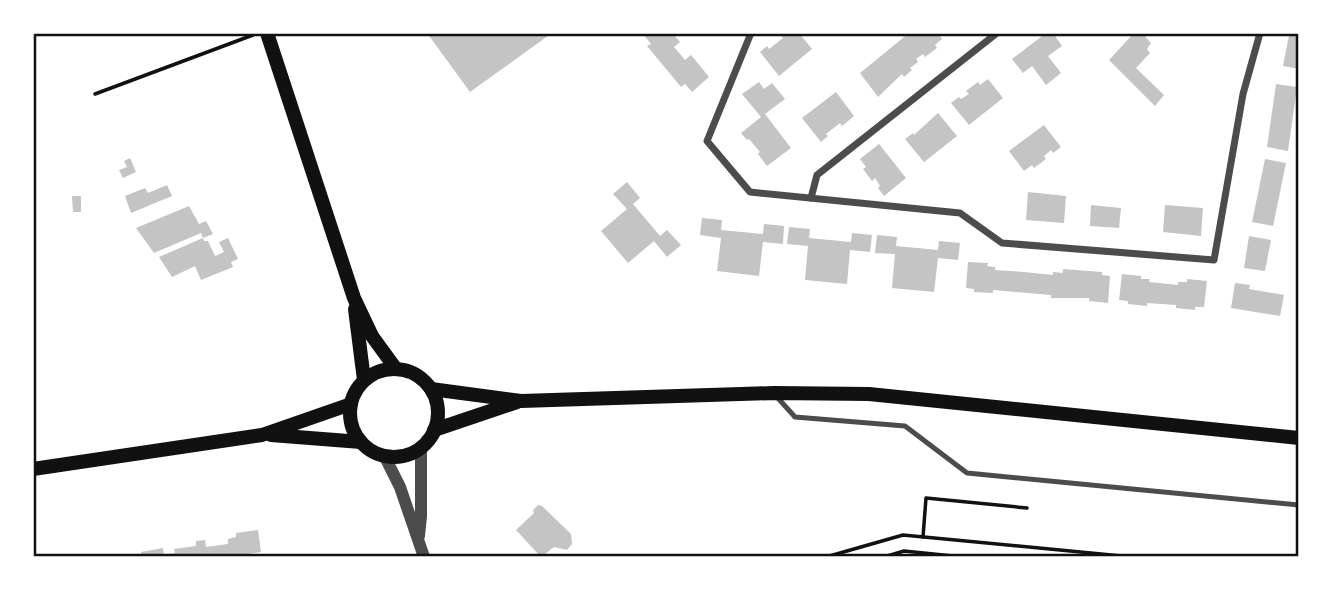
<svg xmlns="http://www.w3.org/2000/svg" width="1332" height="590" font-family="'IBM Plex Sans',sans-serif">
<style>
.building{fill:#c4c4c4}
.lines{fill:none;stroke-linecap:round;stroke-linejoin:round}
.path{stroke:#111;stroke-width:3.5}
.service{stroke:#4c4c4c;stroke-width:5}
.minor{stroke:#4c4c4c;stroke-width:7}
.tertiary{stroke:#4c4c4c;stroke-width:12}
.secondary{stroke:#111;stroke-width:14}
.neatline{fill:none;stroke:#111;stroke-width:2.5}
</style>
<rect width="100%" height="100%" fill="#fff"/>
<g class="building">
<path d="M427,33H552L470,92Z"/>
<path d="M646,33H672L680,42L674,47L685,60L691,55L709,77L692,92L685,84L681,87L647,46L651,44L644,35Z"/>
<path d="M783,33H799L812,49L779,76L760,52L767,46L769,49L783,38L781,35Z"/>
<path d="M909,33H938L942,39L935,45L937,48L925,57L923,54L916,59L918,62L910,68L912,70L904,77L902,74L878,97L860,73Z"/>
<path d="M1046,33H1053L1062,46L1048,56L1061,73L1046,85L1032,66L1023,73L1012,59Z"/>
<path d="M1134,33H1142L1151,43L1147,49L1150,53L1136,68L1164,95L1155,106L1109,60Z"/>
<path d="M1292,33H1299V69L1283,66L1289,35Z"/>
<path d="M988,79L1003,98L969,125L951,103L959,97L961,99L969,94L966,91L978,82L980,85Z"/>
<path d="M759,82L764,89L772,83L785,99L765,114L791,148L767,166L758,154L760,152L749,139L747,140L741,133L761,117L742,94Z"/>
<path d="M1276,84L1297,87L1288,151L1267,147Z"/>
<path d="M836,92L854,116L842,126L840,123L826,134L828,136L821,142L802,118Z"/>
<path d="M938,113L957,136L924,162L905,139L913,133L914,135Z"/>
<path d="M1044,125L1061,147L1053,153L1051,150L1044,156L1046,159L1034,168L1032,165L1024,171L1009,151Z"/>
<path d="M879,144L906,178L884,196L878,188L880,186L875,178L872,181L863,169L866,167L860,159Z"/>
<path d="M130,158L136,172L123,178L119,170L127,167L124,161Z"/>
<path d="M1265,159L1286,163L1273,226L1252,222Z"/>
<path d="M627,182L640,198L633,204L660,236L667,230L681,245L667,257L654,241L628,263L601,231L627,209L613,194Z"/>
<path d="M167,185L172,196L131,213L125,196L145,188L148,193Z"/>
<path d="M1028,192L1066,196L1064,223L1026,220Z"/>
<path d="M72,196H81V212H73Z"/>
<path d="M1091,205L1121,208L1119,228L1090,226Z"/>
<path d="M1165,205L1203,208L1201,236L1163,232Z"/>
<path d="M189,206L199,224L206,221L213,234L203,238L201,233L154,253L136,228Z"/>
<path d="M702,218L722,220L721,230L763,234L764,224L784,226L783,244L763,242L759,276L717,271L721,238L700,235Z"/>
<path d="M789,227L810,229L809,238L851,242L852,233L872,235L870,252L850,250L847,284L805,280L808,246L787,244Z"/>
<path d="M877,235L897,237L896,246L938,250L939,241L960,243L958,260L938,258L934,292L892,288L895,254L875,253Z"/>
<path d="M1249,236L1271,240L1265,271L1244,268Z"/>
<path d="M203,238L204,241H208L215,256L224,252L219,242L228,238L238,259L231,262L233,267L201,280L195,266L172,277L159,257Z"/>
<path d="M968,262L988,263L987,266L995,267V270L1024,272L1053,275V272L1063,273V269L1102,272V275L1110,276L1108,303L1089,301V298H1051V295L993,290V293L974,292V289L966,288Z"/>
<path d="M1122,274L1141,276V279H1150L1149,282L1178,285V282H1187V279L1207,281L1204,307H1195V310L1176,308V305L1147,303V306L1128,304V301L1119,300Z"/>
<path d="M1235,283L1250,285L1249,289L1284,295L1280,316L1231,308Z"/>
<path d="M538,505L542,506L571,534L572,544L567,550L554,547L541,557L516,530L534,513L533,510Z"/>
<path d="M258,530L261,552L240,555V557H142L141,552L163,548L164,555L175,553L174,549L196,546V541L205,540L206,547L228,544V539L236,537V533Z"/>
</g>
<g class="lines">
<g class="path">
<path d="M95,94L253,35"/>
<path d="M923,537L926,498L1027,508"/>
<path d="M826,557L903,535L1132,557"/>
<path d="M884,557L904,551L963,557"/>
</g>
<path class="service" d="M776,396L795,417L905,426L967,473L1299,505"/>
<g class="minor">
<path d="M751,33L707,141L750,192L960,213L1002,243L1214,260L1243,94L1260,33"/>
<path d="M811,198L817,175L997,33"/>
</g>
<g class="tertiary">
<path d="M384,455L400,487L424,557"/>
<path d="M419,536L421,516V447"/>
</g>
<g class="secondary">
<path d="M267,33L354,298L372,336L396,369"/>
<path d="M355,309L364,380"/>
<circle cx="394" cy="413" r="44"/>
<path d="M431,389L521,401L774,393L869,394L1299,438"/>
<path d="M434,430L517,402"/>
<path d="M271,435L361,442"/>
<path d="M33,469L262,435L351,404"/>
</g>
</g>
<rect width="1332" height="590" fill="none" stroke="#ffffff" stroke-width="70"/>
<rect x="35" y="35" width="1262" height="520" class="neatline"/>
</svg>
